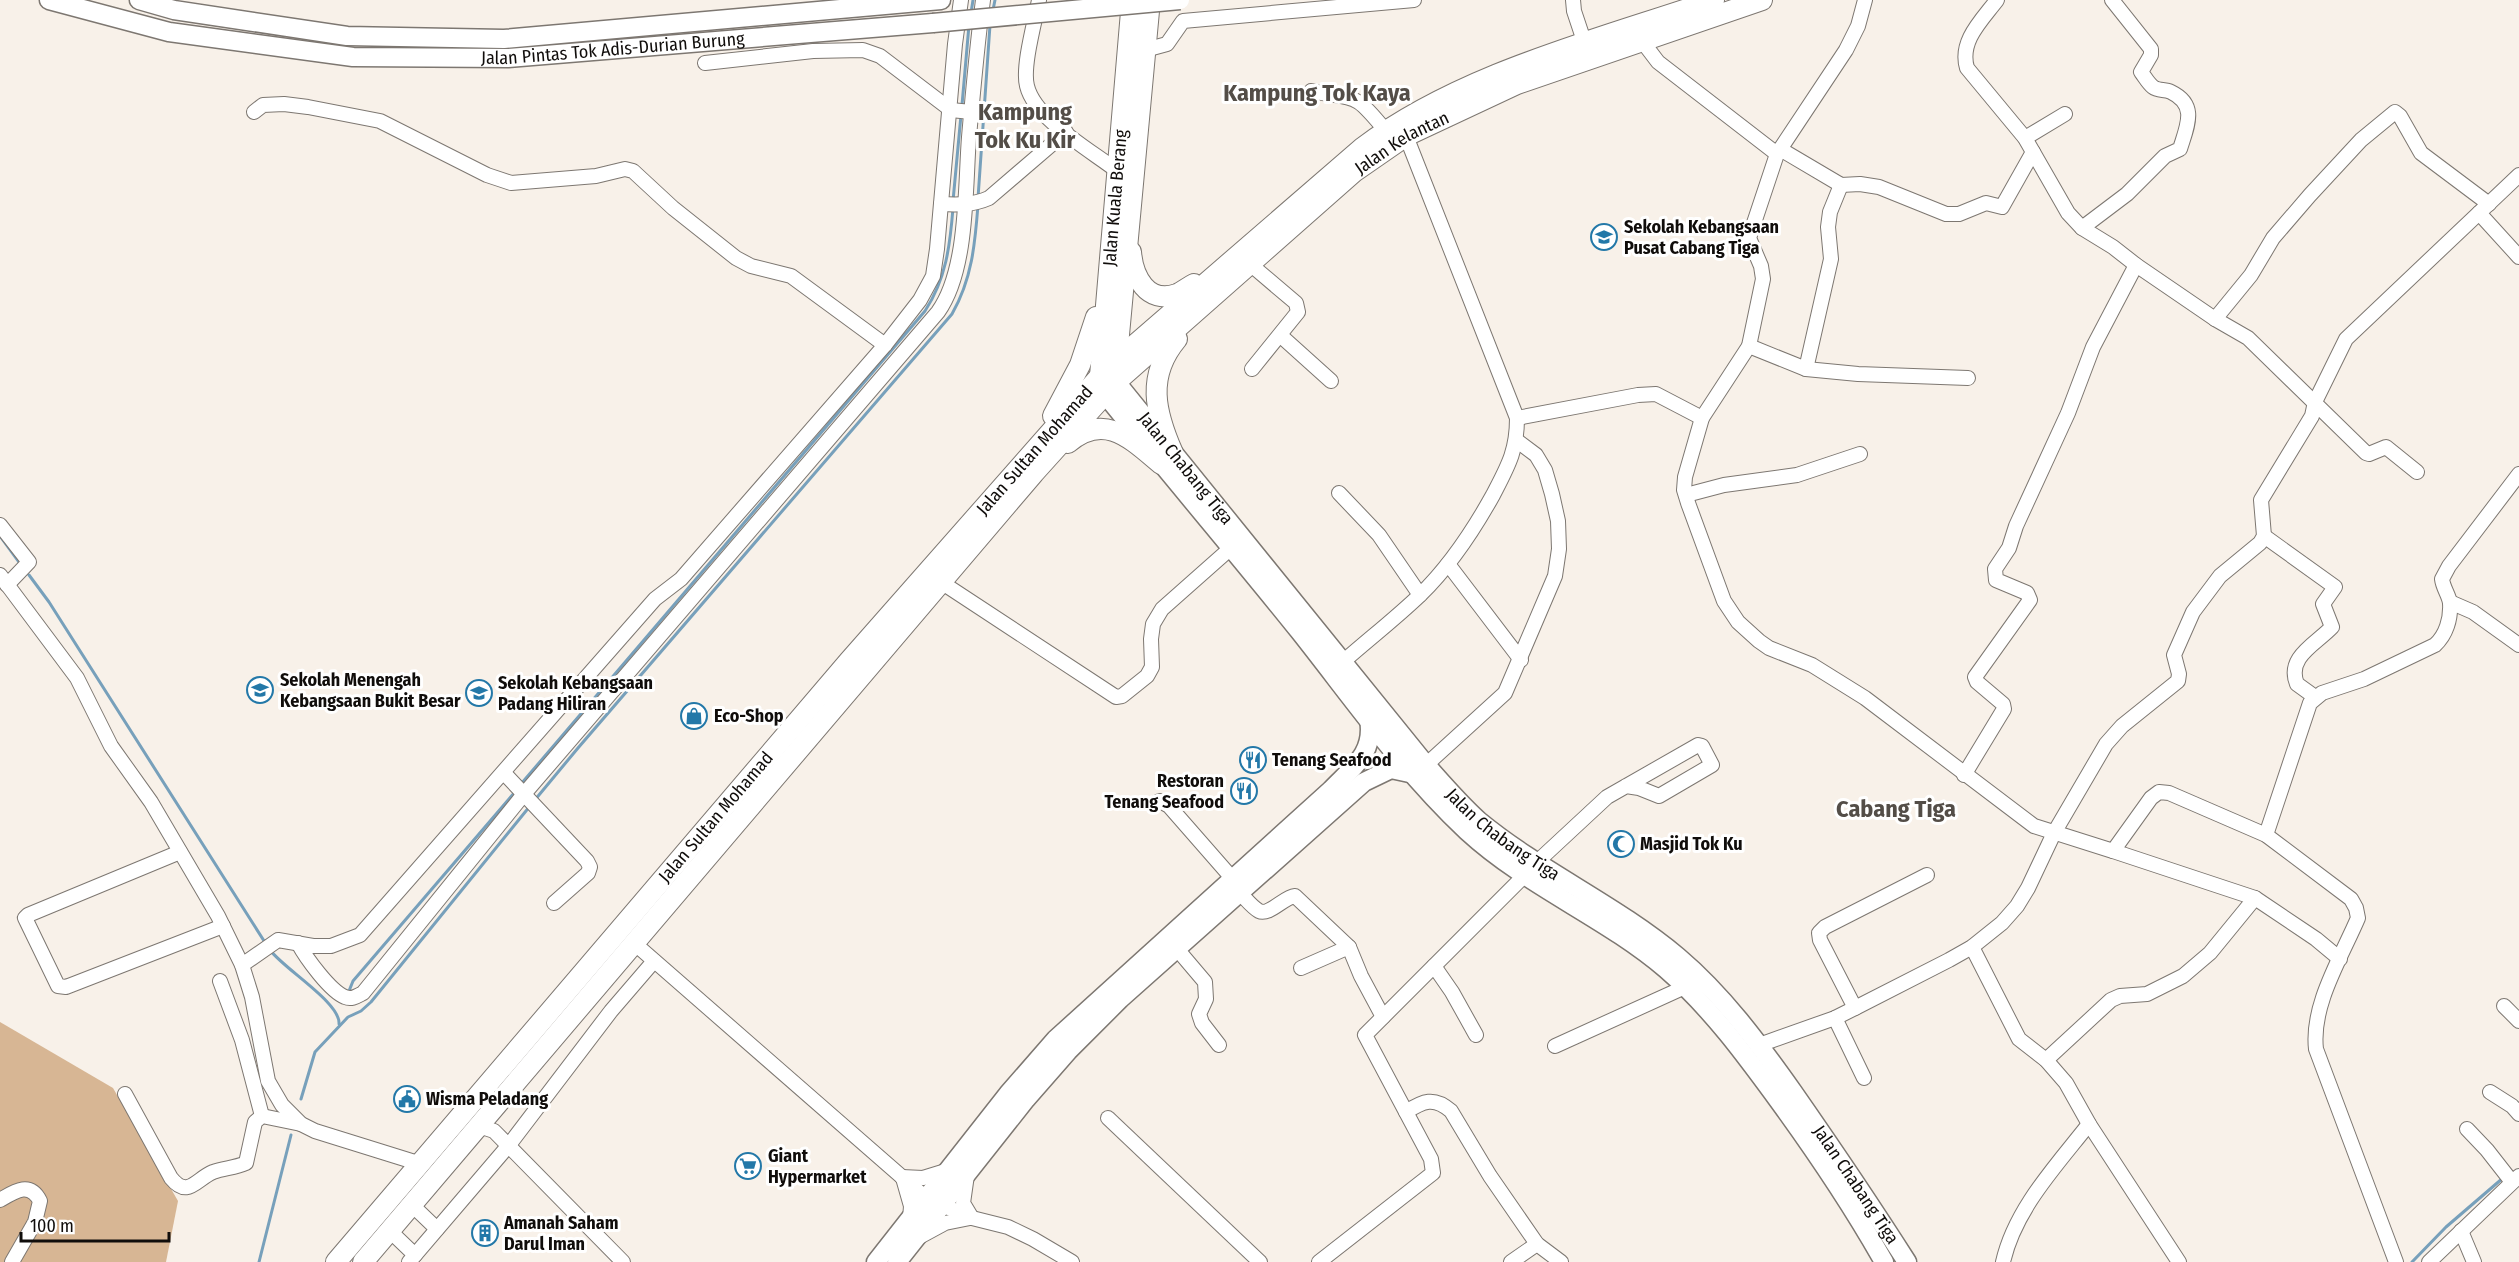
<svg xmlns="http://www.w3.org/2000/svg" width="2519" height="1262" font-family="'Fira Sans Condensed',sans-serif">
<style>
.forest{fill:#d7b694}
.lines{fill:none;stroke-linecap:round;stroke-linejoin:round}
.stream{stroke:#77a0bb;stroke-width:3}
.minor-casing{stroke:#7d7771;stroke-width:16}
.major-casing{stroke:#7d7771;stroke-width:21}
.highway-casing{stroke:#7d7771;stroke-width:22}
.minor{stroke:#fff;stroke-width:14}
.major{stroke:#fff;stroke-width:18}
.highway{stroke:#fff;stroke-width:20}
.major-bridge-casing{stroke:#7d7771;stroke-width:21;stroke-linecap:butt}
.major-bridge{stroke:#fff;stroke-width:18}
.labels{text-anchor:middle;stroke-width:6;stroke-linejoin:round;paint-order:stroke}
.street-label{font-size:18px;fill:#100d0b;stroke:#fff}
.poi-label{font-size:18px;font-weight:bold;fill:#100d0b;stroke:#fff;text-anchor:start}
.district-label{font-size:24px;font-weight:bold;fill:#534d47;stroke:#fff}
</style>
<rect width="100%" height="100%" fill="#f8f1e9"/>
<path class="forest" d="M0,1022L113,1088L178,1201L166,1262H0Z"/>
<g class="lines">
<g class="stream">
<path d="M993,10L995,0"/>
<path d="M971,13L973,0"/>
<path d="M962,105L969,25"/>
<path d="M978,198L990,25"/>
<path d="M953,201L961,115"/>
<path d="M0,536L19,562"/>
<path d="M29,575L49,602L266,944"/>
<path d="M521,784L925,311C946,279 950,246 953,208"/>
<path d="M534,801L578,748L952,314C972,279 975,244 978,205"/>
<path d="M270,950C284,969 341,1003 339,1024"/>
<path d="M349,991L353,981L515,792"/>
<path d="M301,1099L315,1052L348,1017L361,1011L371,1002L530,806"/>
<path d="M259,1262L291,1135"/>
<path d="M2412,1262L2446,1227L2503,1178"/>
</g>
<defs>
<g id="minor">
<path d="M1039,0C1035,21 1022,67 1027,86C1035,119 1090,150 1116,170"/>
<path d="M1573,0L1574,11L1585,44"/>
<path d="M1865,0L1858,26L1846,50L1777,154L1749,238L1761,266L1763,279L1749,346L1702,418L1685,477L1684,490L1688,503L1724,601L1738,622L1759,641L1769,648L1812,665L1865,698L2034,826L2113,851L2151,798L2159,792L2169,793L2266,835L2351,899L2356,908L2358,918C2341,958 2311,1005 2316,1049L2396,1262"/>
<path d="M1997,0C1982,20 1959,41 1967,68L2025,138L2068,213L2082,228L2113,247L2136,265L2215,319L2248,338L2366,453L2369,454L2386,447L2417,472"/>
<path d="M1642,41L1658,62L1777,154"/>
<path d="M1145,50L1167,44L1183,21L1414,0"/>
<path d="M705,63L813,51L863,50L880,56L951,110L971,112"/>
<path d="M1311,91C1358,100 1354,92 1385,130"/>
<path d="M254,112L263,105L284,104L308,107L380,121L487,175L511,183L596,176L625,169L633,171L673,208L736,258L751,266L791,276L885,345"/>
<path d="M2025,138L2065,114"/>
<path d="M1780,149L1841,185L1860,184L1879,187L1946,214H1959L1986,203L2002,207L2033,152"/>
<path d="M941,204C958,205 973,205 989,198L1066,132"/>
<path d="M2479,213L2519,257"/>
<path d="M2082,228L2127,194L2165,156L2180,149C2187,126 2198,105 2171,92C2165,89 2158,91 2153,87C2148,83 2145,77 2141,72L2151,55V49L2112,0"/>
<path d="M1250,264L1296,303L1298,312L1252,369"/>
<path d="M2215,319L2251,275L2273,238L2310,195L2361,140L2395,112L2400,116L2421,153L2489,204"/>
<path d="M1281,336L1331,381"/>
<path d="M1749,346L1806,369L1858,374L1968,378"/>
<path d="M1806,369L1831,259L1828,227L1830,212L1841,185"/>
<path d="M1517,418L1638,395L1656,394L1702,418"/>
<path d="M1339,493L1379,535L1420,595"/>
<path d="M1686,495L1724,485L1797,475L1860,454"/>
<path d="M0,525L29,562L7,585"/>
<path d="M2264,536L2335,587L2323,604L2332,627C2316,644 2286,657 2297,684L2315,697"/>
<path d="M1448,564L1521,660"/>
<path d="M0,575L77,678L111,746L151,802L218,916L242,965L252,997L268,1081L282,1105L301,1124L315,1131L421,1164"/>
<path d="M941,582L1116,697L1122,696L1147,676L1152,667L1151,639L1153,624L1162,609L1232,547"/>
<path d="M2450,602L2473,612L2519,645"/>
<path d="M1344,661C1369,639 1396,618 1420,595C1450,566 1473,531 1493,495C1508,466 1517,451 1517,418L1406,136"/>
<path d="M1426,765L1505,693L1555,576L1559,549L1558,521L1552,494L1545,470L1536,455L1516,440"/>
<path d="M504,773L587,861L590,867L588,873L554,903"/>
<path d="M1964,775L2004,709L2003,704L1977,682L1975,677L2030,600L2027,593L1996,580L1995,569L2009,548L2016,526L2068,413L2093,347L2136,265"/>
<path d="M1152,805L1160,801L1169,806L1232,878"/>
<path d="M2266,835L2310,703L2322,693L2364,679L2435,645C2446,635 2451,619 2450,603C2449,595 2443,588 2442,579L2449,566L2519,474"/>
<path d="M2113,851L2255,898L2316,939L2340,959"/>
<path d="M180,852L28,915L25,918L58,986L66,987L223,926"/>
<path d="M1537,862L1607,797L1698,745L1702,746L1712,765L1659,796L1639,788L1626,786"/>
<path d="M1240,893C1246,899 1252,907 1259,911C1269,916 1284,897 1295,896L1349,947L1361,976L1383,1017"/>
<path d="M298,943C306,958 330,991 345,997C352,1000 357,996 363,993L524,794L938,312C968,270 965,189 969,137C973,91 977,46 983,0"/>
<path d="M634,943L926,1198L972,1218L1008,1227L1033,1239L1072,1262"/>
<path d="M1972,947L2019,1039L2046,1060L2066,1083L2089,1124L2179,1262"/>
<path d="M1177,949L1205,982L1206,999L1199,1014L1202,1023L1219,1045"/>
<path d="M242,965L278,940L313,946H331L360,935L655,599L681,579L885,345L920,300L933,276L937,249L955,44L961,0"/>
<path d="M1434,966L1452,992L1476,1035"/>
<path d="M1301,968L1349,947"/>
<path d="M220,981L242,1040L262,1116"/>
<path d="M2504,1006L2519,1021"/>
<path d="M1855,1008L1820,940L1819,933L1825,927L1927,875"/>
<path d="M1835,1018L1864,1078"/>
<path d="M1759,1045L1835,1018L1855,1008L1949,960L1972,947L2002,923L2017,906L2028,888L2054,833L2106,744L2122,726L2178,681L2179,674L2174,655L2193,612L2220,576L2260,543L2264,536L2261,500L2312,416L2315,402L2346,339L2519,175"/>
<path d="M1555,1046L1685,987"/>
<path d="M2046,1060L2111,1000L2120,996L2147,994L2183,976L2210,953L2255,898"/>
<path d="M2490,1092L2512,1106L2519,1114"/>
<path d="M125,1094L171,1178C188,1199 196,1179 213,1172C224,1168 235,1168 246,1163L255,1122L262,1116L301,1124"/>
<path d="M1406,1112C1423,1101 1434,1096 1451,1111L1490,1176L1537,1244L1561,1262"/>
<path d="M1108,1118L1260,1262"/>
<path d="M477,1129L485,1128L494,1131L623,1262"/>
<path d="M2467,1129L2487,1150L2512,1182"/>
<path d="M967,1175L963,1203L972,1218"/>
<path d="M902,1177L923,1178L949,1170"/>
<path d="M903,1178L911,1206L910,1219"/>
<path d="M0,1200C15,1191 30,1181 40,1201L35,1222L12,1262"/>
<path d="M412,1205L437,1229"/>
<path d="M390,1231L415,1255"/>
<path d="M2461,1231L2474,1262"/>
<path d="M921,1236L945,1223L970,1218"/>
<path d="M409,1262L509,1145L611,1011L654,961"/>
<path d="M1319,1262L1433,1173L1431,1159L1365,1035L1524,876"/>
<path d="M1511,1262L1537,1244"/>
<path d="M2003,1262C2015,1209 2056,1166 2089,1124"/>
<path d="M2429,1262L2519,1176"/>
</g>
<g id="major">
<path id="s1" d="M49,0L169,32L353,57L508,58L933,23"/>
<path d="M139,0L174,10L347,36L504,39L941,0"/>
<path id="s2" d="M1116,382L1426,765C1443,784 1460,804 1479,821C1541,872 1616,905 1678,957C1723,995 1759,1044 1793,1092C1832,1148 1870,1204 1907,1262"/>
<path d="M1105,394C1169,474 1236,552 1300,632C1353,699 1404,772 1467,831C1528,887 1605,917 1666,969C1711,1008 1746,1056 1781,1104C1818,1155 1853,1207 1884,1262"/>
<path d="M876,1262L1008,1094L1056,1039L1331,790C1353,767 1375,753 1369,719"/>
<path d="M897,1262L1026,1099L1068,1051L1120,999L1364,782L1391,769L1414,774"/>
</g>
<g id="highway">
<path d="M1131,252C1133,276 1147,305 1177,294C1182,292 1188,287 1194,284"/>
<path d="M1116,367L1150,0"/>
<path id="s3" d="M1102,383L1100,376L1132,0"/>
<path d="M1053,416L1080,365L1096,317"/>
<path d="M1068,443C1105,411 1132,440 1161,464"/>
<path d="M1173,453C1155,412 1146,376 1177,339"/>
<path id="s4" d="M336,1262L849,661L1100,376L1116,361L1362,148C1462,73 1597,40 1714,0"/>
<path id="s5" d="M363,1262L1034,473L1116,382L1354,172L1406,136L1517,84L1762,0"/>
</g>
</defs>
<use href="#minor" class="minor-casing"/>
<use href="#major" class="major-casing"/>
<use href="#highway" class="highway-casing"/>
<use href="#minor" class="minor"/>
<use href="#major" class="major"/>
<use href="#highway" class="highway"/>
<defs>
<path id="major-bridge" d="M933,23L1180,0"/>
</defs>
<use href="#major-bridge" class="major-bridge-casing"/>
<use href="#major-bridge" class="major-bridge"/>
</g>
<defs>
<symbol id="school-ring" viewBox="-11 -11 22 22"><circle r="9.5" fill="#fff" stroke="#2378a8" stroke-width="1.5"/><path d="M0-5L7-2L0 1L-7-2ZM-4 1L0 2.5L4 1V4Q0 6-4 4Z" fill="#2378a8"/></symbol>
<symbol id="shop-ring" viewBox="-11 -11 22 22"><circle r="9.5" fill="#fff" stroke="#2378a8" stroke-width="1.5"/><path d="M-5-2.5h2.3a2.7 3.5 0 0 1 5.4 0H5L5.5 6h-11ZM-1.5-2.5h3a1.5 2.3 0 0 0-3 0Z" fill="#2378a8"/></symbol>
<symbol id="restaurant-ring" viewBox="-11 -11 22 22"><circle r="9.5" fill="#fff" stroke="#2378a8" stroke-width="1.5"/><path d="M-5-6h1v4h1v-4h1v4h1v-4h1v5L-1.5 .5V6h-2V.5L-5-1ZM5-6V6H3V1.5H1.5Q1.5-4 5-6Z" fill="#2378a8"/></symbol>
<symbol id="mosque-ring" viewBox="-11 -11 22 22"><circle r="9.5" fill="#fff" stroke="#2378a8" stroke-width="1.5"/><path d="M3.5-4.9A6 6 0 1 0 3.5 4.9A5 5 0 1 1 3.5-4.9Z" fill="#2378a8"/></symbol>
<symbol id="civic-ring" viewBox="-11 -11 22 22"><circle r="9.5" fill="#fff" stroke="#2378a8" stroke-width="1.5"/><path d="M-.6-6.5H3V-4.5H.6V-3L4-1V1h2V6H-6V1h2V-1L-.6-3ZM-1.2 2.5V6h2.4V2.5Z" fill="#2378a8"/></symbol>
<symbol id="supermarket-ring" viewBox="-11 -11 22 22"><circle r="9.5" fill="#fff" stroke="#2378a8" stroke-width="1.5"/><path d="M-6-5.5h2.5l.6 2H6L4.5 2H-2.5L-4.4-4H-6ZM-1.5 3.2a1.3 1.3 0 1 0 .1 0ZM3 3.2a1.3 1.3 0 1 0 .1 0Z" fill="#2378a8"/></symbol>
<symbol id="building-ring" viewBox="-11 -11 22 22"><circle r="9.5" fill="#fff" stroke="#2378a8" stroke-width="1.5"/><path d="M-4-6H4V6H1V3H-1V6H-4ZM-2.5-4.3h1.7v1.8h-1.7ZM.8-4.3h1.7v1.8H.8ZM-2.5-1h1.7V.8h-1.7ZM.8-1h1.7V.8H.8Z" fill="#2378a8"/></symbol>
</defs>
<g fill-rule="evenodd">
<use href="#school-ring" x="1589" y="222" width="30" height="30"/>
<use href="#school-ring" x="245" y="675" width="30" height="30"/>
<use href="#school-ring" x="464" y="678" width="30" height="30"/>
<use href="#shop-ring" x="679" y="701" width="30" height="30"/>
<use href="#restaurant-ring" x="1238" y="745" width="30" height="30"/>
<use href="#restaurant-ring" x="1229" y="776" width="30" height="30"/>
<use href="#mosque-ring" x="1606" y="829" width="30" height="30"/>
<use href="#civic-ring" x="392" y="1084" width="30" height="30"/>
<use href="#supermarket-ring" x="733" y="1151" width="30" height="30"/>
<use href="#building-ring" x="470" y="1218" width="30" height="30"/>
</g>
<g class="labels">
<g class="street-label">
<text dy="6" stroke="none"><textPath href="#s1" startOffset="570">Jalan Pintas Tok Adis-Durian Burung</textPath></text>
<text dy="6" stroke="none"><textPath href="#s5" startOffset="1532">Jalan Kelantan</textPath></text>
<text dy="6" stroke="none"><textPath href="#s3" startOffset="186">Jalan Kuala Berang</textPath></text>
<text dy="6" stroke="none"><textPath href="#s4" startOffset="1071">Jalan Sultan Mohamad</textPath></text>
<text dy="6" stroke="none"><textPath href="#s2" startOffset="111">Jalan Chabang Tiga</textPath></text>
<text dy="6" stroke="none"><textPath href="#s4" startOffset="585">Jalan Sultan Mohamad</textPath></text>
<text dy="6" stroke="none"><textPath href="#s2" startOffset="597">Jalan Chabang Tiga</textPath></text>
<text dy="6" stroke="none"><textPath href="#s2" startOffset="1101">Jalan Chabang Tiga</textPath></text>
</g>
<g class="poi-label">
<text x="1624" y="233">Sekolah Kebangsaan<tspan x="1624" dy="21">Pusat Cabang Tiga</tspan></text>
<text x="280" y="686">Sekolah Menengah<tspan x="280" dy="21">Kebangsaan Bukit Besar</tspan></text>
<text x="498" y="689">Sekolah Kebangsaan<tspan x="498" dy="21">Padang Hiliran</tspan></text>
<text x="714" y="722">Eco-Shop</text>
<text x="1272" y="766">Tenang Seafood</text>
<text x="1224" y="787" text-anchor="end">Restoran<tspan x="1224" dy="21">Tenang Seafood</tspan></text>
<text x="1640" y="850">Masjid Tok Ku</text>
<text x="426" y="1105">Wisma Peladang</text>
<text x="768" y="1162">Giant<tspan x="768" dy="21">Hypermarket</tspan></text>
<text x="504" y="1229">Amanah Saham<tspan x="504" dy="21">Darul Iman</tspan></text>
</g>
<g class="district-label">
<text x="1317" y="101">Kampung Tok Kaya</text>
<text x="1025" y="120">Kampung<tspan x="1025" dy="28">Tok Ku Kir</tspan></text>
<text x="1896" y="817">Cabang Tiga</text>
</g>
</g>
<path d="M21 1232v9h148v-9" fill="none" stroke="#100d0b" stroke-width="3"/>
<text x="30" y="1232" font-size="18" fill="#100d0b" stroke="#ffffff" stroke-width="4.5" paint-order="stroke">100 m</text>
</svg>
